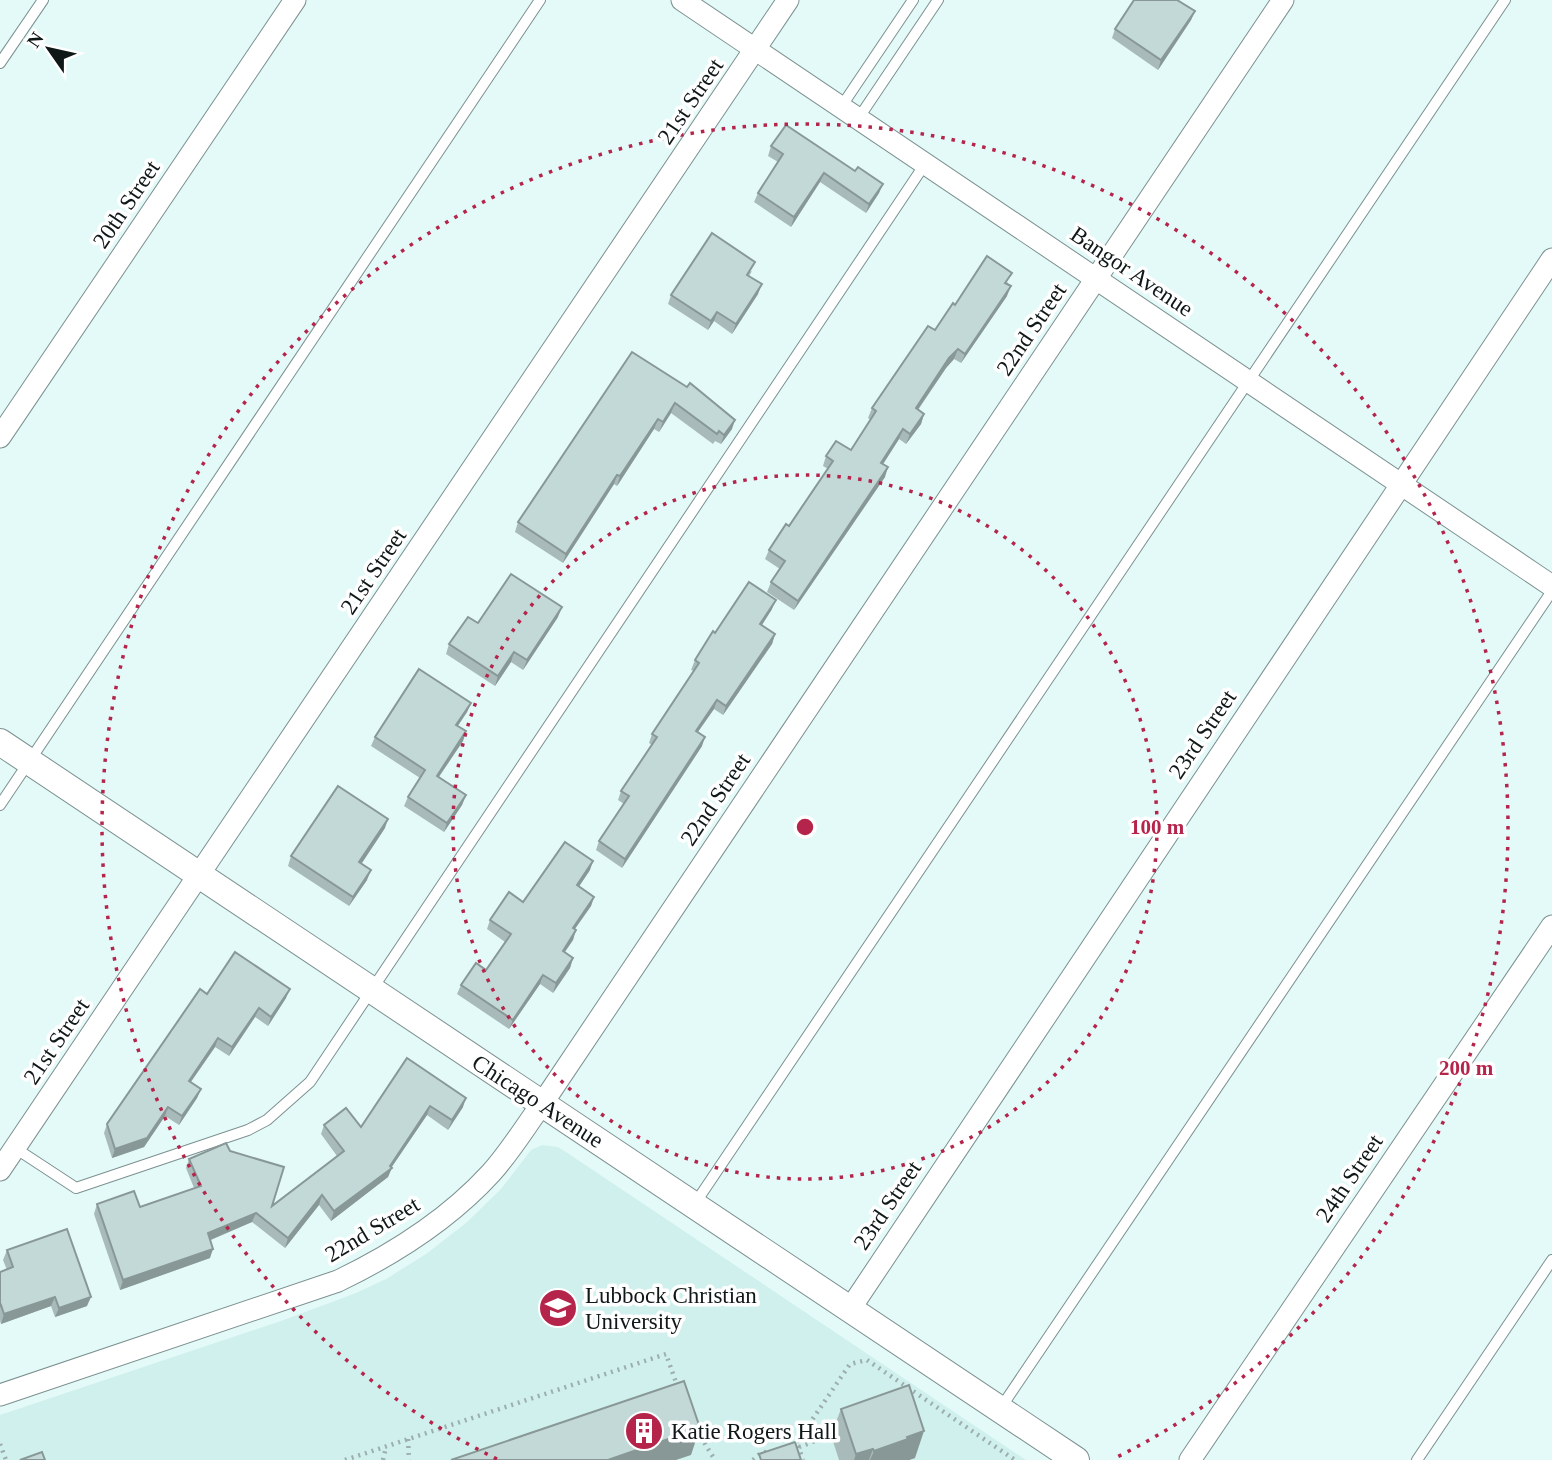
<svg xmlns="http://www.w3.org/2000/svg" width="1552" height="1460" font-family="Georgia,serif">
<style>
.built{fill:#d0f0ee}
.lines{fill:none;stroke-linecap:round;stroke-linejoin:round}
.service-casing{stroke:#7c9190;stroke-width:12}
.minor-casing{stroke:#7c9190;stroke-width:23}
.tertiary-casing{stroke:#7c9190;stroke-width:28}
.path{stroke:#9caead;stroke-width:4.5;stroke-dasharray:2 5;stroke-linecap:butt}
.service{stroke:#fff;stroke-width:10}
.minor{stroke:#fff;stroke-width:21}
.tertiary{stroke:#fff;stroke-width:26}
.wall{fill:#a8bbba}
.shaded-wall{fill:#889897}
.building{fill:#c3d9d8;stroke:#889897;stroke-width:2}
.ring{fill:none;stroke:#b5244a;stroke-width:3.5;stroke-dasharray:3.5 7}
.labels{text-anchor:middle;stroke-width:7;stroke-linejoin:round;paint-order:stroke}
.street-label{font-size:23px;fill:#0f1717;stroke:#fff}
.poi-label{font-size:23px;fill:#0f1717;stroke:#fff;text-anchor:start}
.centre{fill:#b5244a;stroke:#fff;stroke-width:3.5}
.ring-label{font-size:21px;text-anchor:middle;font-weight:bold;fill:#b5244a;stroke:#fff;stroke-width:7;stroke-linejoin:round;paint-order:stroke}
</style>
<rect width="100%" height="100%" fill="#e4faf9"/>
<path class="built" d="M542,1145L558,1147L566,1152L1026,1460H0V1415L278,1322L356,1293L386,1279L426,1254L466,1223L501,1189L531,1150Z"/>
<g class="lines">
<defs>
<g id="service">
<path d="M0,63L43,0"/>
<path d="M841,107L913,0"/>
<path d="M858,119L938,0"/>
<path d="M0,805L540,0"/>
<path d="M15,1148L76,1188L248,1130L267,1120L310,1082L925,164"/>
<path d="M694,1205L1505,0"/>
<path d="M1000,1409L1552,591"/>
<path d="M1417,1460L1552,1260"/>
</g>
<g id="minor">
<path d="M682,0L1552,586"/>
<path d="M0,437L295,0"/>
<path d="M0,1170L788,0"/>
<path d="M850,1309L1552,259"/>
<path d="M0,1395L338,1281C394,1254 449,1219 491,1173C510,1152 525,1127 542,1104L1283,0"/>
<path d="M1190,1460L1552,926"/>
</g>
<path id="tertiary" d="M0,742L1076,1460"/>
</defs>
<use href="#service" class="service-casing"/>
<use href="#minor" class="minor-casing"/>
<use href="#tertiary" class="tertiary-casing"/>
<g class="path">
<path d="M697,1431L715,1460"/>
<path d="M408,1439L409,1460"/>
<path d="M0,1444L6,1460"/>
<path d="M798,1446L803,1460"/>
<path d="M799,1447L834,1434"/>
<path d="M793,1448L850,1364L867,1360L1015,1460"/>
<path d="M345,1460L666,1354L678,1388"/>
<path d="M383,1460L386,1447"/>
<path d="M753,1460L763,1451L769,1455"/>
</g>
<use href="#service" class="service"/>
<use href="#minor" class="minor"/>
<use href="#tertiary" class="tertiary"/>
</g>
<g class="wall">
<path d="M1195,11L1191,20L1158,70L1112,38L1115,29Z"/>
<path d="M771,146L883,184L879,193L866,213L820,182L791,227L754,202L758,193L778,162L768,156Z"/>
<path d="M752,271L749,276L758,294L732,334L714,321L708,330L668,304L671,295Z"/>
<path d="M1008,282L1007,284V296L961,363L954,359L946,368L918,410L924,414L921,424L906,444L899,439L883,464L885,477L794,610L767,592L771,582L780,569L765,559L769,550L789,526L828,469L823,466L826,456L851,450L871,420L868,418L872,408L955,305Z"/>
<path d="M687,387L732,429L721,444L715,441L713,444L671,413L659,432L654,429L617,486L614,484L563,563L515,532L518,522Z"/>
<path d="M772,609L762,625L775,634L772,644L723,715L714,709L698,732L702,746L622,868L596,850L599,841L624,804L618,800L621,791L652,745L649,743L652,734L694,671L691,670L695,660L715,633Z"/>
<path d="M558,617L523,670L511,662L495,686L446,654L449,644L478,623Z"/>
<path d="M471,703L467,712L458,726L466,731L463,741L439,777L466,795L462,805L444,832L404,806L408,797L420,778L371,746L375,737Z"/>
<path d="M385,828L361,864L367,880L349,906L288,866L291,856Z"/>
<path d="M590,870L579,886L594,897L591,906L575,929L573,940L565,952L573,958L570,968L553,993L540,984L509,1029L457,994L461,985L486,970L505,942L487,929L490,920L523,902Z"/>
<path d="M207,994L286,998L268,1026L255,1017L229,1056L215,1047L191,1082L201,1089L197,1098L179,1125L165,1116L144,1147L112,1158L104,1133L107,1124Z"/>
<path d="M407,1058L463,1107L448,1130L427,1115L391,1168L388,1177L331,1221L319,1205L285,1248L252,1222L211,1240L210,1258L120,1290L94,1214L97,1204L140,1207L194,1188L186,1168L189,1159L230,1151L272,1206L337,1156L321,1134L324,1125L361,1127Z"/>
<path d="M7,1250L87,1306L55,1317L51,1306L1,1324L0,1321V1272L7,1270L3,1260Z"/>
<path d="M841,1409L915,1458L909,1460H839L831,1435Z"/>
</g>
<g class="shaded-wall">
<path d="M1195,11L1191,20L1158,70L1161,60Z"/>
<path d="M824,173L820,182L791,227L794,217Z"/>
<path d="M883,184L879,193L866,213L869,204Z"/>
<path d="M762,284L758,294L732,334L736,324Z"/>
<path d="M1011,286L1007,296L961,363L965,354Z"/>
<path d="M717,312L714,321L708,330L711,321Z"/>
<path d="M958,349L954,359L946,368L912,418L916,408L949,358Z"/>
<path d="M675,403L671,413L659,432L663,422Z"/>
<path d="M924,414L921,424L906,444L910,434Z"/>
<path d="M658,419L654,429L617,486L620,476Z"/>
<path d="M735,420L732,429L721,444L724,435Z"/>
<path d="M903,429L899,439L878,472L881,463Z"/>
<path d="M888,467L885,477L794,610L798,601Z"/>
<path d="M617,475L614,484L563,563L566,554Z"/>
<path d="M776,600L772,609L756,634L760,624Z"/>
<path d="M562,607L558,617L523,670L527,660Z"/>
<path d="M775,634L772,644L723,715L726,706Z"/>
<path d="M514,652L511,662L495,686L498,676Z"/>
<path d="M717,700L714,709L692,740L696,731Z"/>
<path d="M471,703L467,712L452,734L456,725Z"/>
<path d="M466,731L463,741L433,785L437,776Z"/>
<path d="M705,737L702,746L622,868L625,859Z"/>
<path d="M466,795L462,805L444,832L447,823Z"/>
<path d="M388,819L385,828L356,872L359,862Z"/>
<path d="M593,861L590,870L574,894L577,885Z"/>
<path d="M371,870L367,880L349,906L353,897Z"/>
<path d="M594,897L591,906L569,937L573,928Z"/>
<path d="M576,930L573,940L559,960L563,951Z"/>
<path d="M573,958L570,968L553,993L556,983Z"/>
<path d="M543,975L540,984L509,1029L513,1020Z"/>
<path d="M290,989L286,998L268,1026L271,1017Z"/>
<path d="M259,1008L255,1017L229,1056L232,1047Z"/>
<path d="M218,1038L215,1047L185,1090L189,1081Z"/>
<path d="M201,1089L197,1098L179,1125L182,1116Z"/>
<path d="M466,1098L463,1107L448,1130L452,1120Z"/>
<path d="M430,1106L427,1115L391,1168H392L388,1177L331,1221L334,1211L390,1166Z"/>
<path d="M168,1107L165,1116L144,1147L112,1158L115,1149Z"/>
<path d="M322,1195L319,1205L285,1248L288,1238Z"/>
<path d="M256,1213L252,1222L205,1242L208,1233Z"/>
<path d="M213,1249L210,1258L120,1290L123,1280Z"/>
<path d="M55,1297L51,1306L1,1324L4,1314Z"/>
<path d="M91,1297L87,1306L55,1317L59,1308Z"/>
<path d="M700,1428L691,1455L676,1460H608Z"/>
<path d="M924,1431L915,1458L909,1460H870L874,1451Z"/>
<path d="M873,1449L869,1460H854L856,1454Z"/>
</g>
<g class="building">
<path d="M1134,0H1177L1195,11L1161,60L1115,29Z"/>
<path d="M786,125L855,171L858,167L883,184L869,204L824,173L794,217L758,193L783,154L771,146Z"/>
<path d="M712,233L755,262L747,275L762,284L736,324L717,312L711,321L671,295Z"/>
<path d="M987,256L1012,273L1005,283L1011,286L965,354L958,349L949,358L916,408L924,414L910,434L903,429L881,463L888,467L798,601L771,582L785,561L769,550L786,524L789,526L833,461L826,456L836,441L851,450L876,411L872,408L928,326L935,330L953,303L955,305Z"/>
<path d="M632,352L687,387L690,383L735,420L724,435L719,431L717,434L675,403L663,422L658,419L620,476L617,475L566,554L518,522Z"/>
<path d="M511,574L562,607L527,660L514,652L498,676L449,644L468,617L478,623Z"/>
<path d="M749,582L776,600L760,624L775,634L726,706L717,700L696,731L705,737L625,859L599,841L629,796L621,791L657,737L652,734L699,663L695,660L713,631L715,633Z"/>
<path d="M419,669L471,703L456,725L466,731L437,776L466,795L447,823L408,797L425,770L375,737Z"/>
<path d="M338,786L388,819L359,862L371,870L353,897L291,856Z"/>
<path d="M565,842L593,861L577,885L594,897L573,928L576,930L563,951L573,958L556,983L543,975L513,1020L461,985L476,963L486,970L511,934L490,920L509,892L523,902Z"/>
<path d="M235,952L290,989L271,1017L259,1008L232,1047L218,1038L189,1081L201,1089L182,1116L168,1107L147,1138L115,1149L107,1124L200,989L207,994Z"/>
<path d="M407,1058L466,1098L452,1120L430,1106L390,1166L392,1168L334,1211L322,1195L288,1238L256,1213L208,1233L213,1249L123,1280L97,1204L134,1191L140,1207L201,1186L189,1159L226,1143L230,1151L284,1167L272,1206L344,1151L324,1125L346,1108L361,1127Z"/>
<path d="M67,1229L91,1297L59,1308L55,1297L4,1314L1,1305L0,1306V1272L13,1267L7,1250Z"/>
<path d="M684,1381L700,1428L608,1460H451Z"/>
<path d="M909,1385L924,1431L907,1437L908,1439L874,1451L873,1449L856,1454L841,1409Z"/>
<path d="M795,1442L801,1460H761L759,1454Z"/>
<path d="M42,1452L45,1460H20Z"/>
</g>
<g class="ring">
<circle cx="805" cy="827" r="352"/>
<path d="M497 1459A703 703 0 1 1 1113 1459"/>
</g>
<defs>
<symbol id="university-disc" viewBox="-11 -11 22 22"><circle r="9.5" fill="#b5244a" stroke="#fff"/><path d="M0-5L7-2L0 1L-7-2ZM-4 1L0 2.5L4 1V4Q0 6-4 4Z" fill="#fff"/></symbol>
<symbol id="building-disc" viewBox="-11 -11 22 22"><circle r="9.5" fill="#b5244a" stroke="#fff"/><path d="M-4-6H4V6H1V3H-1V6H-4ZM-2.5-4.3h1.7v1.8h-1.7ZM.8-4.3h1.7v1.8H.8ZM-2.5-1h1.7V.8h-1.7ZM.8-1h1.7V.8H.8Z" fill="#fff"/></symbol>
</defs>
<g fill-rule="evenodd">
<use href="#university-disc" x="536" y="1286" width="44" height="44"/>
<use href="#building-disc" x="622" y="1409" width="44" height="44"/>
</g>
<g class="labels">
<g class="street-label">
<text transform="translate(690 101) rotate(-56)" y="8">21st Street</text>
<text transform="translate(126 204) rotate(-56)" y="8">20th Street</text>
<text transform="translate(1132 271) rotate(34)" y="8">Bangor Avenue</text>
<text transform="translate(1031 329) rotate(-56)" y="8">22nd Street</text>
<text transform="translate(373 571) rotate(-56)" y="8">21st Street</text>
<text transform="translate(1202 734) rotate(-56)" y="8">23rd Street</text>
<text transform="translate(715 799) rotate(-56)" y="8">22nd Street</text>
<text transform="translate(56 1041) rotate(-56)" y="8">21st Street</text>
<text transform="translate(538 1101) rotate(33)" y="8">Chicago Avenue</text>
<text transform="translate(1349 1178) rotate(-56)" y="8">24th Street</text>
<text transform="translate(887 1205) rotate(-56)" y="8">23rd Street</text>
<text transform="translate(372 1229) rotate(-31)" y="8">22nd Street</text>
</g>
<g class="poi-label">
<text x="585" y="1303">Lubbock Christian<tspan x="585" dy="26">University</tspan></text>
<text x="671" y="1439">Katie Rogers Hall</text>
</g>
</g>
<circle cx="805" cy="827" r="10" class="centre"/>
<g class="ring-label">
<text x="1157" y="834">100 m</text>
<text x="1466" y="1075">200 m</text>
</g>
<g transform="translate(49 49) rotate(304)" stroke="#ffffff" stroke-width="5" paint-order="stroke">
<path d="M0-5L12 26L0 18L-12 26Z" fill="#0f1717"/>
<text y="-10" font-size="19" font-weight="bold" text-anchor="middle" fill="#0f1717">N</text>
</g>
</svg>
